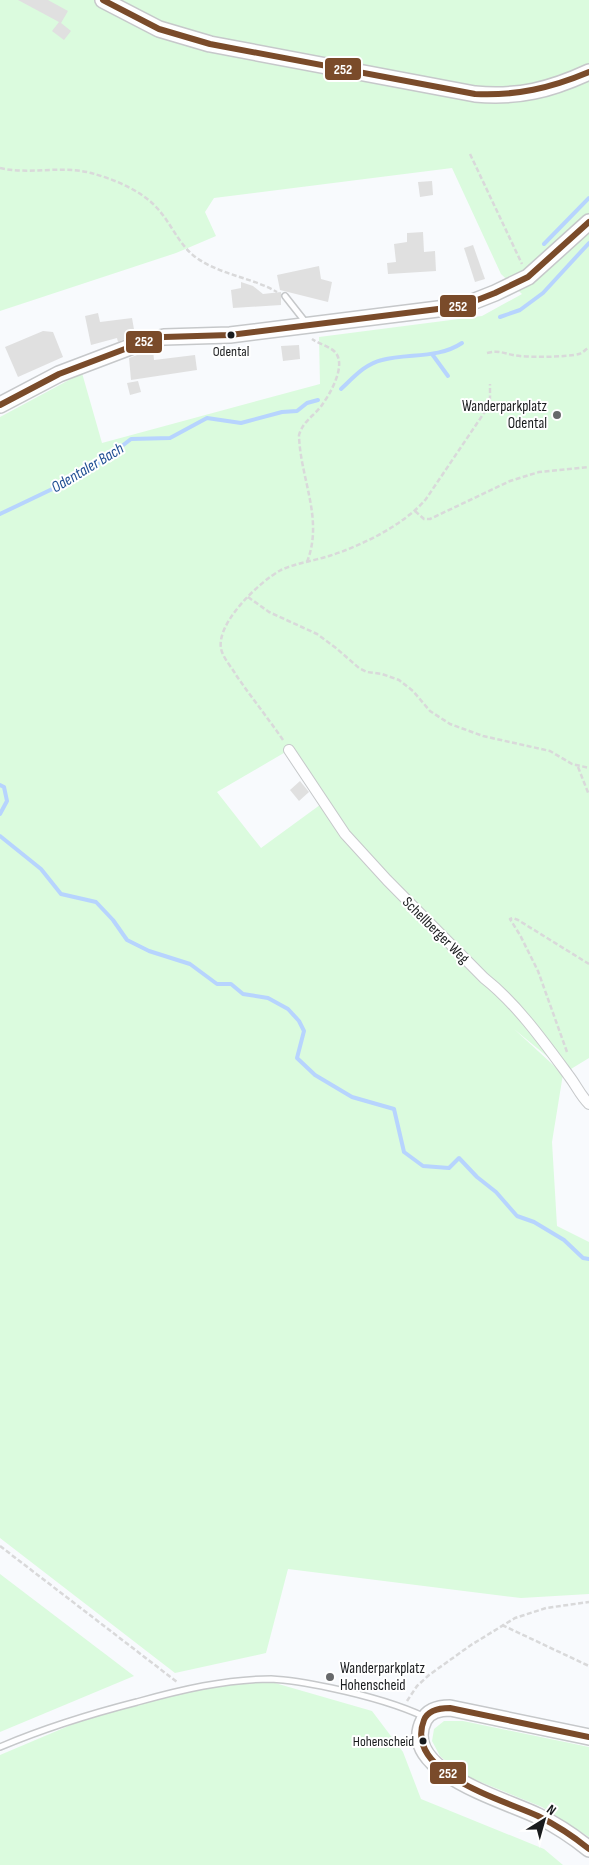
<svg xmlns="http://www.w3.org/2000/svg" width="589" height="1865" font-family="'Sofia Sans Condensed',sans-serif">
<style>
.green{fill:#dbfbde;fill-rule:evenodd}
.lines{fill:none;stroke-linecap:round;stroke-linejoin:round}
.stream{stroke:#b7d4fe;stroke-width:4}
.building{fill:#e0e0e0}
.service-casing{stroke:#c6c8ca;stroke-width:8}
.minor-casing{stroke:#c6c8ca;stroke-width:12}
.secondary-casing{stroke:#c6c8ca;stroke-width:18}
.path{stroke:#d9d9da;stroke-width:2.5;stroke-dasharray:5 2.5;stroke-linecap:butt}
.service{stroke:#fefeff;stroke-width:5}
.minor{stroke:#fefeff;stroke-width:10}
.secondary{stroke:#fefeff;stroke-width:15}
.bus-1-casing{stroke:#fff;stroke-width:10}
.bus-1{stroke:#7a4b2a;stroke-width:6}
.bus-dot{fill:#191b1d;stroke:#fff;stroke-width:2}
.poi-dot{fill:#67696b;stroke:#fff;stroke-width:2}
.labels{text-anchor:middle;stroke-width:4;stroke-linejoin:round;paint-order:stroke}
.bus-label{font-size:14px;fill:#191b1d;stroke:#fff}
.poi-label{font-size:15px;fill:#191b1d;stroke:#fff;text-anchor:end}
.street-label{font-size:15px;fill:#191b1d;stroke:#fff}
.water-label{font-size:16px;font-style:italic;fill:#1f4e93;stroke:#fff}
.line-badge{stroke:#fff;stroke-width:2}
.badge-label{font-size:14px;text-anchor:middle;font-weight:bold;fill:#fff}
</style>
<rect width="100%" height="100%" fill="#f8fafd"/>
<g class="green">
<path d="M0,0H589V1058L566,1072L514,1029L563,1074L552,1142L557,1226L589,1242V1594L521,1598L288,1569L266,1653L175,1673L0,1538V417L82,373L102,443L320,384L319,337L482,316L522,294L501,274L452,168L214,198L205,212L216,236L176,253L0,311ZM289,750L324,802L261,848L217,792Z"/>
<path d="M0,1574L134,1676L0,1732Z"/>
<path d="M268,1681L372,1711L403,1752L421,1799L544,1849L563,1865H0V1755L92,1716L176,1691Z"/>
<path d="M444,1721H463L589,1747V1837L542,1807L461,1774L440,1756L432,1741L434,1729Z"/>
</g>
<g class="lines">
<g class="stream">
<path d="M544,244L589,198"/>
<path d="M500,317L520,310L543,293L589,243"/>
<path d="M432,354L448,376"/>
<path d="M341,389C354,377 365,364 382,360C409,353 438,359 462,343"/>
<path d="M0,514L67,482L104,460L131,439L170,438L207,418L241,423L282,412L297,411L307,403L318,400"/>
<path d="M0,785L4,787L7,801L0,814"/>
<path d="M0,836L41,869L61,894L96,902L113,920L127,940L149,951L190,964L217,984H231L243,994L268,998L288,1009L299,1021L304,1031L297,1058L315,1075L352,1097L394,1109L404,1152L423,1166L449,1168L459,1158L477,1177L496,1192L517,1216L534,1222L564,1240L583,1258L589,1259"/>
</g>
</g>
<g class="building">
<path d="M18,0H48L68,11L61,23L71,31L64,40L52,31L59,22Z"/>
<path d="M432,181L433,195L420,197L418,182Z"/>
<path d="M423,232L424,252L435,251L436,271L388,274L387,263L396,262L394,244L407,242V233Z"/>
<path d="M473,245L485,279L475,282L464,248Z"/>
<path d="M319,266L321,279L332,282L328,302L280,290L277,275Z"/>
<path d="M241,282L253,286L263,294L281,292V305L233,308L231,290L241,288Z"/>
<path d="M98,313L100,322L132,318L135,335L118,342L117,338L91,345L85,316Z"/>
<path d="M43,331L53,332L63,357L18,377L5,347Z"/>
<path d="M299,345L300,359L283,361L281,346Z"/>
<path d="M153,349L154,360L195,355L197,370L131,380L129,358Z"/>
<path d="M138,381L141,392L130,395L127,383Z"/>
<path d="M300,781L309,792L299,801L290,790Z"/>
</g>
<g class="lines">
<defs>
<g id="service">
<path d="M285,296L307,324"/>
<path d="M0,1747C45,1728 90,1714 137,1702C180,1690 226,1679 271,1679C291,1680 312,1684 331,1688C364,1695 395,1703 425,1717"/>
</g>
<path id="minor" d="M289,750L345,834L387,880L484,978C517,1004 544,1042 569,1076C576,1085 580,1095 589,1104"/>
<g id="secondary">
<path d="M103,0L159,29L210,44L475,94C518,98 550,90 589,72"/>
<path d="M0,405L59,374L146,341L164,337L230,335L462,306L495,293L528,277L589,222"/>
<path d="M589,1737L450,1708C440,1708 429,1710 424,1720C398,1771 506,1800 538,1816C556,1825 573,1836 589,1849"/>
</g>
</defs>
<use href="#service" class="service-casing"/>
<use href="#minor" class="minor-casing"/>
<use href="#secondary" class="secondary-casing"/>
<g class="path">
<path d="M470,154L522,264"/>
<path d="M0,168C30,175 61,165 91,173C113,179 141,190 157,208C171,223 178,243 194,256C219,275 251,277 277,292"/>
<path d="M487,353C498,350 503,353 513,355C525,358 569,357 579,354C583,353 586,349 589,347"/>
<path d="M415,511L424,519H430L510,481L539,472L589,467"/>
<path d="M307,562C324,519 300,478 299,435C303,421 314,416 322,405C330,394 347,365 335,352C329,346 319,344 312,339"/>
<path d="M248,597L269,612L317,634L336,648L359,668L367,672L382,674L399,680L413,691L430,711L450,724L483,736L550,751L572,764L589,768"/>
<path d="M283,740C268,718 251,697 236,675C232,668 225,660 222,652C212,626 260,581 281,570C296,563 313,561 329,556C361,546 404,525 426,499L486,410L490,398V384"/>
<path d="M578,767L589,795"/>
<path d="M567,1052L538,971L520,935L510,919L513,918L518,920L589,964"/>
<path d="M0,1546L177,1682"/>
<path d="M502,1625L589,1666"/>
<path d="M407,1701L417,1686L429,1675L471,1645L515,1618L546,1608L589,1602"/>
</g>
<use href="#service" class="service"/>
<use href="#minor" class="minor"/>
<use href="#secondary" class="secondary"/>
<defs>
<g id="bus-1">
<path d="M103,0L159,29L210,44L475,94C516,96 551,88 589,72"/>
<path d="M0,405L59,374L146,341L164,337L230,335L462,306L495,293L528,277L589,222"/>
<path d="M589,1737L450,1708C440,1708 428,1710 424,1720C403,1773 504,1800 538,1816C556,1825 573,1836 589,1849"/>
</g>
</defs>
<use href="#bus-1" class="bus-1-casing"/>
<use href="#bus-1" class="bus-1"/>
</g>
<g class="bus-dot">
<circle cx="231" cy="335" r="4.5"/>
<circle cx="423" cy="1741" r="4.5"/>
</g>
<g class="poi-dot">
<circle cx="557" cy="415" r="5"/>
<circle cx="330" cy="1677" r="5"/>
</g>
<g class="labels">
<g class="bus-label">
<text x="231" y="356">Odental</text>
<text x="414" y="1746" text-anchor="end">Hohenscheid</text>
</g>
<g class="poi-label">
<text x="547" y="411">Wanderparkplatz<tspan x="547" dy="17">Odental</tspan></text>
<text x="340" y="1673" text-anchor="start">Wanderparkplatz<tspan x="340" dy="17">Hohenscheid</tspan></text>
</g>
<g class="street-label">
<text transform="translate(436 930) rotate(45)" y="5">Schellberger Weg</text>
</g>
<g class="water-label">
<text transform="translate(87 467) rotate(-31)" y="6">Odentaler Bach</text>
</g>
</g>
<g class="line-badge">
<rect x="324" y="57" width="38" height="24" rx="5" fill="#7a4b2a"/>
<rect x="439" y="294" width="38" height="24" rx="5" fill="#7a4b2a"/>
<rect x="125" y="330" width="38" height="24" rx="5" fill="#7a4b2a"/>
<rect x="429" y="1761" width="38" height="24" rx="5" fill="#7a4b2a"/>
</g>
<g class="badge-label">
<text x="343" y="74">252</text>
<text x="458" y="311">252</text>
<text x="144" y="346">252</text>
<text x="448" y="1778">252</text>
</g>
<g transform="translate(544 1820) rotate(37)" stroke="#ffffff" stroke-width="4" paint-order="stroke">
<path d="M0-4L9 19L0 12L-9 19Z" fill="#191b1d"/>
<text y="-8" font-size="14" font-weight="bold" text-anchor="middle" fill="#191b1d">N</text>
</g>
</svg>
